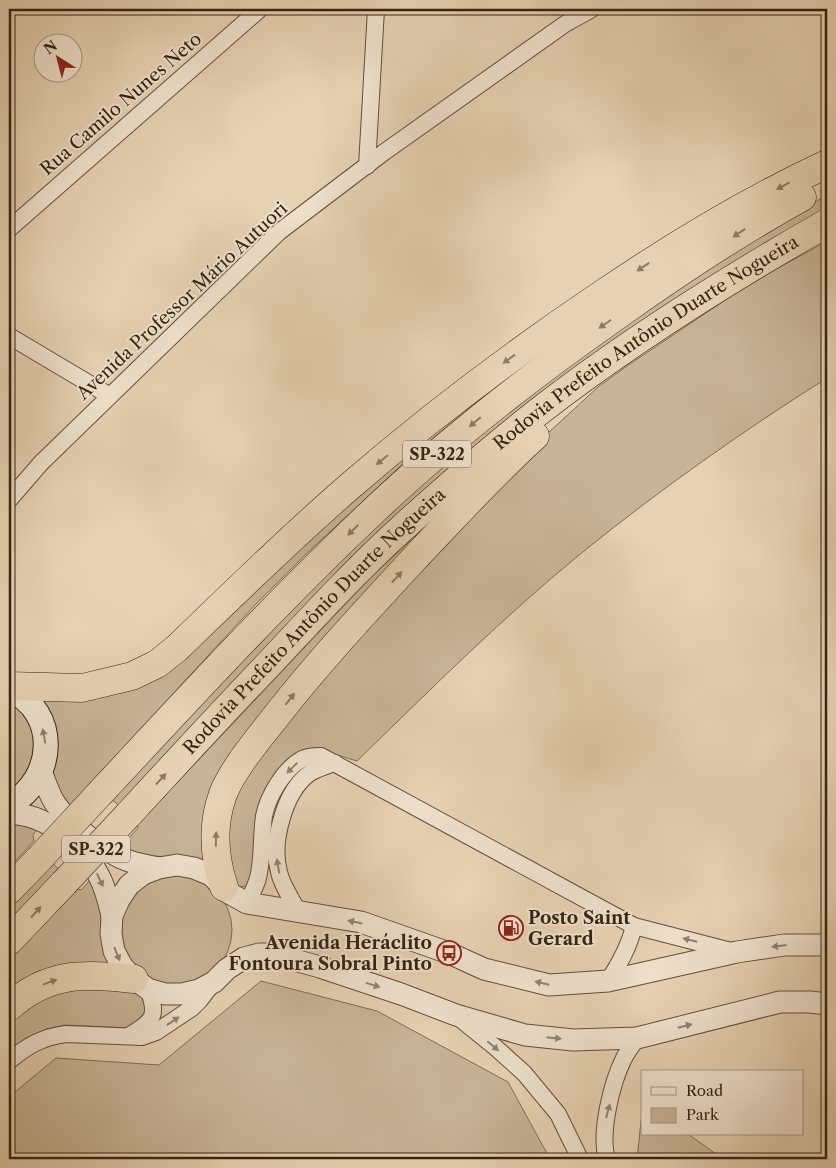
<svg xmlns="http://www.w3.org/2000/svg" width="836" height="1168" font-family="'Libre Caslon Text',serif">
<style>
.green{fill:#c8b497;stroke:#7e6c54}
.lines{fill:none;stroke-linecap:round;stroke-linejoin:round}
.minor-casing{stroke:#604f3a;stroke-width:18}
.tertiary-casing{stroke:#604f3a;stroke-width:23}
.secondary-casing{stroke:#342412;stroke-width:26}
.motorway-casing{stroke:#342412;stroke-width:29}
.minor{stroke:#efe1cd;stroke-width:16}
.tertiary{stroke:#efe1cd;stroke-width:21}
.secondary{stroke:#efe1cd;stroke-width:24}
.motorway{stroke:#e6d1b2;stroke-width:28}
.motorway-bridge-casing{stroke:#342412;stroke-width:29;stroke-linecap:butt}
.motorway-bridge{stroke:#e6d1b2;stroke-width:28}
.oneway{fill:#8d7a62}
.oneway2{fill:#928270}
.labels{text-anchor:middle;stroke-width:4;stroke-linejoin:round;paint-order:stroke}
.shield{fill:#efe1cd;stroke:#6c5d4a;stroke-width:1}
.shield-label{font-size:16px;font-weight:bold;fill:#342412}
.street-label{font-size:18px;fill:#342412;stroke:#efe1cd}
.poi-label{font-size:18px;font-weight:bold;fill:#342412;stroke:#efe1cd;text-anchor:start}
</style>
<rect width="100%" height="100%" fill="#e6d1b2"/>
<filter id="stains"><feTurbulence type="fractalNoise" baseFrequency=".004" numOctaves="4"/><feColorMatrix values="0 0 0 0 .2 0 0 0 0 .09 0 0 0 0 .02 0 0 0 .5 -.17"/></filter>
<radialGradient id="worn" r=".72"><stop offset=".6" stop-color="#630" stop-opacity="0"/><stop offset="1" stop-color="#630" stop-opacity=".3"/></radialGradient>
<g class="green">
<path d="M827,195V211L582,369L122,808L112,800L278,620L445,462L574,359L766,231Z"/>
<path d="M827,241V378C743,431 662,488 584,551C504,616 431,689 357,761L321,750L287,763L248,885L243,887L237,886L225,863L227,807L286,717L523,456L598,387L627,366L746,286Z"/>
<path d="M510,374L406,461L305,555L255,605L70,805L55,786L29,694L110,690L355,488Z"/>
<path d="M444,510L240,750L209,866L181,857L148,856L118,850L138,828L137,825L372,576Z"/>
<path d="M9,697L33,723L37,758L9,796Z"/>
<path d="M9,820L37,829L33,835L34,841L9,868Z"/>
<path d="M52,863L61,871L9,927V908Z"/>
<circle cx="176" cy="930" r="56"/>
<path d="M93,877L114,968L9,997V961L78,889L81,890Z"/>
<path d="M261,981L377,1011L508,1082L550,1159H9V1097L56,1058L159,1065Z"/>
<path d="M54,986H122L145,998L148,1006L144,1018L128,1028L65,1025L47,1029L28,1037L9,1050V1017Z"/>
<path d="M642,1112V1134H688L723,1159H637Z"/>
</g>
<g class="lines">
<defs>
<g id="minor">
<path d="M367,166L376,9"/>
<path d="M9,229L260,9"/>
<path d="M9,336L110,396"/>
<path d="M9,500L41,463L279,232L383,153L565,24L592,9"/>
<path d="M247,903C251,895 256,886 258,878C263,858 261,836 264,816C268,796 284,769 302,759C308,756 314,756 321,756L634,926L735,952"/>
<path d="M298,911C291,898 282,886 279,872C271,843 284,791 310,773C318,768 326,766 335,763"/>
<path d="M608,981C620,963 629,947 634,926"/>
<path d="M459,1018L495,1047L524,1073L558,1114L580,1159"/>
<path d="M130,1035C154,1021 158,1015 148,989"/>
<path d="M9,1061C27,1046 42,1037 66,1034L142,1037L156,1032L192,1008L200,1000L213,983"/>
<path d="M607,1159C599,1133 612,1082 624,1058C628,1051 633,1044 637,1038"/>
</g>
<g id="tertiary">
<path d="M41,771C45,781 48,791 53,800C66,822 108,855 132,862C141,865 150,866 159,868"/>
<path d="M9,813C20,814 32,816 42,821C62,830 90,857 99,876C106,889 109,903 112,916"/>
<path d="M827,945H784L737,952L608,981L549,985L484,969L449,953L361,922L247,903L229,893L211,875L194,868L177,865L159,868L143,874L129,885L119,900L112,916L111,934L114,951L122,966L134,979L148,989L165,994H182L199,990L214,982L227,969L244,958L259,954H272L320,967L401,994L456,1015L525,1035L573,1040L637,1038L780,1002H810L827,1004"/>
</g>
<path id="secondary" d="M9,689C60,712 56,779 9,805"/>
<g id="motorway">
<path d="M9,686L82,688L132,676L157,664L177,648C233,594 291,537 350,486C431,416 516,352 604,293C675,245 749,200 827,164"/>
<path d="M102,791C188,699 274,605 366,518C443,444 528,378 615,317C675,274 737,233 802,197"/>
<path id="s1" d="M128,815C174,765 220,715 267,666C310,620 353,573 400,530C444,490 490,450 537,413C628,342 727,280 827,223"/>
<path d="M224,887C214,857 212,824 223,794C233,768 263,733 281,710C322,658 368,609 413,560C453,518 492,475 535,436"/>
<path d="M9,890L39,859"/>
<path d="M9,941L64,883"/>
<path d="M9,1007C48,972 84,973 134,979"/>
</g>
</defs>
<use href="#minor" class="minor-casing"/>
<use href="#tertiary" class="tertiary-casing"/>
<use href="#secondary" class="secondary-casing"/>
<use href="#motorway" class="motorway-casing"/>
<use href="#minor" class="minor"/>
<use href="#tertiary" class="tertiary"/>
<use href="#secondary" class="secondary"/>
<use href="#motorway" class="motorway"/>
<defs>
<g id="motorway-bridge">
<path d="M39,859L102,791"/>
<path d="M64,883L128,815"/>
</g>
</defs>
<use href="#motorway-bridge" class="motorway-bridge-casing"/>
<use href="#motorway-bridge" class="motorway-bridge"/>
</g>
<defs><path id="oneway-solid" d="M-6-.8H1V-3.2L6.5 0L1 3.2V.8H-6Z" transform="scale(1.25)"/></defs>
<g class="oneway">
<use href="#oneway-solid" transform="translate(783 186) rotate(152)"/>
<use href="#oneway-solid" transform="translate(739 233) rotate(147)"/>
<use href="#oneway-solid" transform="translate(643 267) rotate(146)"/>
<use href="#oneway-solid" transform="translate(605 324) rotate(145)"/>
<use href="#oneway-solid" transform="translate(509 359) rotate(144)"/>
<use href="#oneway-solid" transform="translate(475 422) rotate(140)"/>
<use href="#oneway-solid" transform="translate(382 460) rotate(141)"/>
<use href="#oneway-solid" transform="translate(353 530) rotate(136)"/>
<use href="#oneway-solid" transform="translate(397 577) rotate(-47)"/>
<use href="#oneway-solid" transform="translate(290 699) rotate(-52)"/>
<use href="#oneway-solid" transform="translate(161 779) rotate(-47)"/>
<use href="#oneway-solid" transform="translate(216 839) rotate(-88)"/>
<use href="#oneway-solid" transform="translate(36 912) rotate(-47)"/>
<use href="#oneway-solid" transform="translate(50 982) rotate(-20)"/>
</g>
<g class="oneway2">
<use href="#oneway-solid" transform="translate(44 736) rotate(-100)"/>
<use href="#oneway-solid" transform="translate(292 768) rotate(135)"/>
<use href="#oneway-solid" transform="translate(278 866) rotate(-99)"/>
<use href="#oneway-solid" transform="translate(100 880) rotate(65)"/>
<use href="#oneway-solid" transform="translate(355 922) rotate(-168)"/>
<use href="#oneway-solid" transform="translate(690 940) rotate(-166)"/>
<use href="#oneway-solid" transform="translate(779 946) rotate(173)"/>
<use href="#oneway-solid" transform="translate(117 954) rotate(68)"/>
<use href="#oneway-solid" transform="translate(542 983) rotate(-167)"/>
<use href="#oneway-solid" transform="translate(373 985) rotate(18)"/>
<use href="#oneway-solid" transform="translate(173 1021) rotate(-34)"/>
<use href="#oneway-solid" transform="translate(685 1026) rotate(-14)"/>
<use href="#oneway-solid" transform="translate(554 1038) rotate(6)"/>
<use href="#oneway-solid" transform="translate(493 1046) rotate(40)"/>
<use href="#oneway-solid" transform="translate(608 1111) rotate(-75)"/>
</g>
<defs>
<symbol id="fuel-ring" viewBox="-11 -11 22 22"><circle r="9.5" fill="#efe1cd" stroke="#8f2418" stroke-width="1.5"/><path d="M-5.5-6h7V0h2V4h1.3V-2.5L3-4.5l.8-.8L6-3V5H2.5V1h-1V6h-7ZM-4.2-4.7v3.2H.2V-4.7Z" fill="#8f2418"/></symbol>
<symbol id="bus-ring" viewBox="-11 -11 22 22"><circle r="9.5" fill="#efe1cd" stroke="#8f2418" stroke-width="1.5"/><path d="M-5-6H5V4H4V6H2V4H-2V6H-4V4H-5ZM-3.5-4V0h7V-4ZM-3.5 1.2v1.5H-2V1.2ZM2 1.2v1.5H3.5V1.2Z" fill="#8f2418"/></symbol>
</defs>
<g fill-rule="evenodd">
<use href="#fuel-ring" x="497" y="914" width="28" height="28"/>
<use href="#bus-ring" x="435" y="939" width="28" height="28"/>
</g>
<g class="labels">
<g class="shield">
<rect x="403" y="440.5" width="68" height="27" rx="4"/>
<rect x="62" y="835.5" width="68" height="27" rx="4"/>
</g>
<g class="shield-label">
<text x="437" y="460">SP-322</text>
<text x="96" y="855">SP-322</text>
</g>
<g class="street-label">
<text transform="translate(121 104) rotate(-41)" y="6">Rua Camilo Nunes Neto</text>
<text transform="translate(182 301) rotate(-43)" y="6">Avenida Professor Mário Autuori</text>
<text dy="6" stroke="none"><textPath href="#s1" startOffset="704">Rodovia Prefeito Antônio Duarte Nogueira</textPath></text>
<text dy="6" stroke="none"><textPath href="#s1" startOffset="269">Rodovia Prefeito Antônio Duarte Nogueira</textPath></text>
</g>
<g class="poi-label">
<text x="528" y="924">Posto Saint<tspan x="528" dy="21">Gerard</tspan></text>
<text x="432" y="949" text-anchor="end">Avenida Heráclito<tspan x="432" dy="21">Fontoura Sobral Pinto</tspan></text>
</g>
</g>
<rect width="836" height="1168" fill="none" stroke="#e6d1b2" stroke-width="30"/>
<rect x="10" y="10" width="816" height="1148" fill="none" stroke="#342412" stroke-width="2.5"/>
<rect x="15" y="15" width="806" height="1138" fill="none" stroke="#342412"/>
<rect x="641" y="1070" width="162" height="65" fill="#efe1cd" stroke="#a49582"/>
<rect x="651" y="1087" width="25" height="8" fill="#efe1cd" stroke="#a49582"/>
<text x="686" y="1096" font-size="15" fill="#342412">Road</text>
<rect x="651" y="1108" width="25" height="15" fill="#c8b497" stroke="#a49582"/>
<text x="686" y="1120" font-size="15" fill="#342412">Park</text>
<g transform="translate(58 58) rotate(324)"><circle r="24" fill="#efe1cd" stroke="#a49582"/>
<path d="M0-4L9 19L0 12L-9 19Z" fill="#8f2418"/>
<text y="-8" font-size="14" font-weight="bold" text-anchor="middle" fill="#342412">N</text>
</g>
<rect width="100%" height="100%" filter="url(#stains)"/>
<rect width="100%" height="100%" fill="url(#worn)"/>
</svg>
